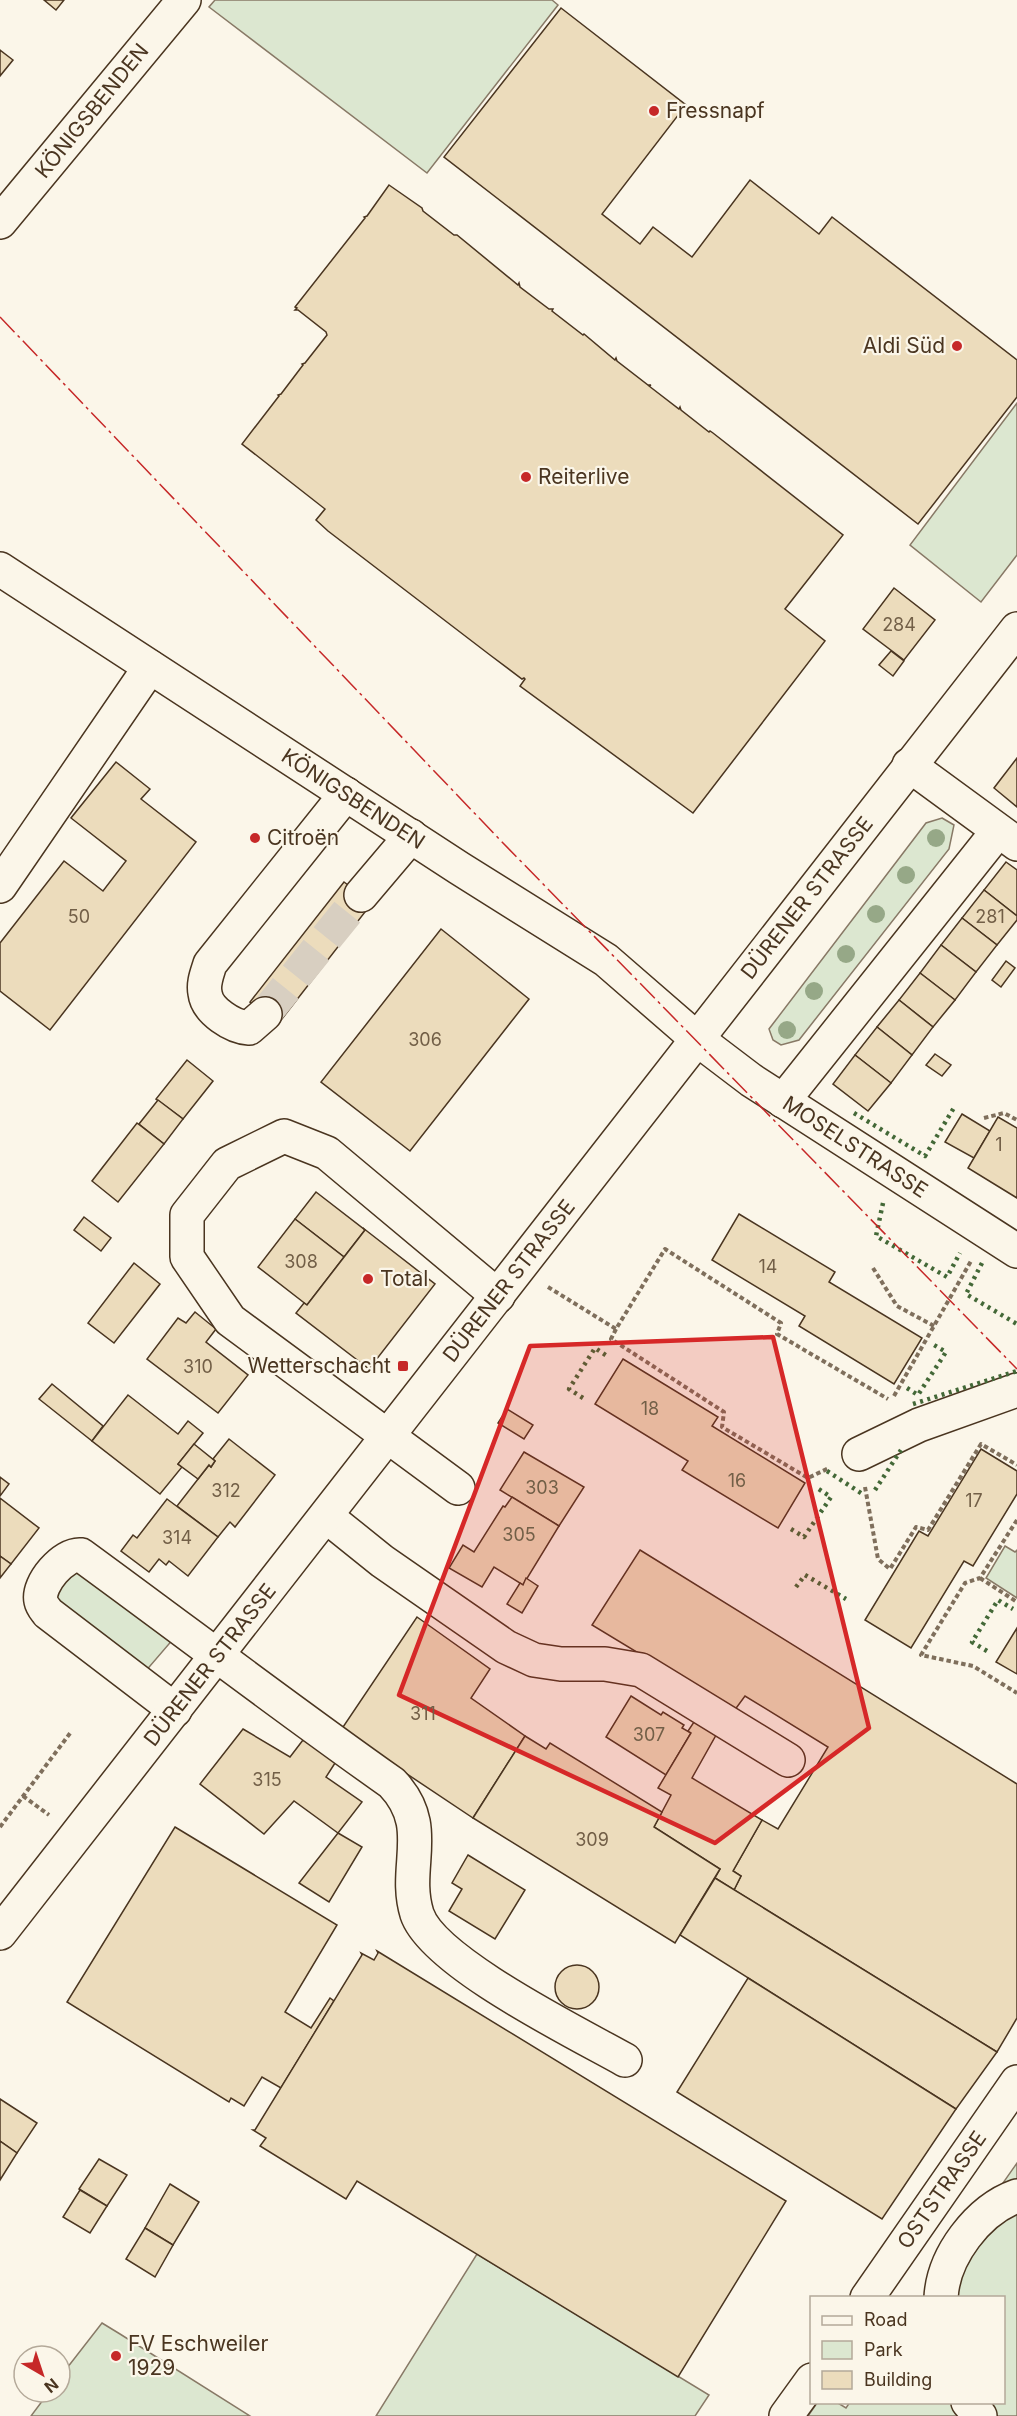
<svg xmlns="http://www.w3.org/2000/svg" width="1017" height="2416" font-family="Inter,sans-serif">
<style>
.green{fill:#dce7d0;stroke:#887966;stroke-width:1.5}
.building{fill:#ecdcbc;stroke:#4a3520;stroke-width:1.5}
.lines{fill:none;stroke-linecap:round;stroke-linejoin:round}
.minor-tunnel{stroke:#d8cfc1;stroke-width:33;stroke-dasharray:33 16;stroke-linecap:butt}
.minor-casing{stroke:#4a3520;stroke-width:36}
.major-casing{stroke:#4a3520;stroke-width:36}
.path{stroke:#7f6f5c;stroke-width:4;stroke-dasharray:4.5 3;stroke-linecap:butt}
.minor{stroke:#fbf6e9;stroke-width:33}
.major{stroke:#fbf6e9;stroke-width:33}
.hedge{stroke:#436837;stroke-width:4.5;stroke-dasharray:3 4.5;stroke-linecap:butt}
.power{stroke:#c62828;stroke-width:1.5;stroke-dasharray:21 4.5 3 4.5;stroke-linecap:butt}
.tree{fill:#96a887}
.marked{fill:#d62828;fill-opacity:0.2;stroke:#d62828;stroke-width:4.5;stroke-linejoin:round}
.poi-dot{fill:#c62828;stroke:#fbf6e9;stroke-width:2}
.labels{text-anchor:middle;stroke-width:4.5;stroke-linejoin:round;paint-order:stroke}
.number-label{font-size:18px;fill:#725f47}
.street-label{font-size:21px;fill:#4a3520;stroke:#fbf6e9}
.poi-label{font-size:21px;fill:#4a3520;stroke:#fbf6e9;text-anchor:start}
</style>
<rect width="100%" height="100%" fill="#fbf6e9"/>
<g class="green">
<path d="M215,0H552L558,5L427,173L209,7Z"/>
<path d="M1017,403V555L981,602L910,545Z"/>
<path d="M942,818L954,825L949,849L799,1040L781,1045L773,1040L769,1029L926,823Z"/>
<path d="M1005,1546L1015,1552L1017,1550V1598L986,1578Z"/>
<path d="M70,1563L175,1637L144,1673L51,1599Z"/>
<path d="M1017,2163V2416H808L817,2403H838L846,2408L850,2402H1004V2298L923,2297Z"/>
<path d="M477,2254L709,2395L695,2416H376Z"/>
<path d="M102,2323L120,2334L250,2416H31L49,2392H60V2377Z"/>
</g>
<g class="building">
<path d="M44,0H64L56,10Z"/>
<path d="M561,8L686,105L602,214L640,244L653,227L692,257L750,180L819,234L832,217L1017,360V397L918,524L444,157Z"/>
<path d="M0,50L13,60L0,76Z"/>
<path d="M389,185L422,208L423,211L454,235H457L518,285L519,283L520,287L549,309H553L552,311L583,335L584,334L615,360L616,358L617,361L648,385H651L649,386L679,409L680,407L681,410L709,432L710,431L713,433L843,535L785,609L825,641L693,813L520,686L525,679L524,678L522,679L490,655L328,531L316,520L325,509L242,444L279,396L278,395L281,394L303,365L302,364L305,363L327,335L326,332L298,310H295L297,308L295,307L365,218L364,217L367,216Z"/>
<path d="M894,588L935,620L904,660L863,629Z"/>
<path d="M891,651L904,661L893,676L879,665Z"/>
<path d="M1017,758V807L994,788Z"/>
<path d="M116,762L150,789L141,799L196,842L50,1030L0,991V943L64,861L103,891L126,861L71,818Z"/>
<path d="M1006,862L1017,870V916L984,890Z"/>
<path d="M344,882L372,903L278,1024L250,1002Z"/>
<path d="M984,890L1017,916V920L997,945L962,918Z"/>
<path d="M962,918L997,945L976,972L941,945Z"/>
<path d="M441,929L529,999L410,1151L321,1082Z"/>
<path d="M941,945L976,972L955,1000L920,973Z"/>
<path d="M1006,961L1015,968L1001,987L992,980Z"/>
<path d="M920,973L955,1000L933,1027L899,1000Z"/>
<path d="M899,1000L933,1027L912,1055L877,1027Z"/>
<path d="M877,1027L912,1055L891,1083L855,1055Z"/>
<path d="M935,1054L951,1065L942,1076L926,1065Z"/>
<path d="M855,1055L891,1083L868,1111L833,1084Z"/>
<path d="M187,1060L213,1081L183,1119L156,1099Z"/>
<path d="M158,1100L183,1119L164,1144L139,1124Z"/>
<path d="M962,1114L990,1131L974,1158L945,1142Z"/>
<path d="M998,1117L1017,1128V1198L968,1168Z"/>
<path d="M137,1123L164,1144L118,1202L92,1181Z"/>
<path d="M316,1192L365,1230L344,1257L295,1219Z"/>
<path d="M739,1214L835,1272L829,1282L922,1338L894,1384L799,1326L805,1316L712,1260Z"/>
<path d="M84,1217L111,1238L101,1251L74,1230Z"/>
<path d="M295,1219L344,1257L307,1305L258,1267Z"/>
<path d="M363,1228L435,1284L369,1369L296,1313L304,1303L307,1305L365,1230Z"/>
<path d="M134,1263L160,1284L114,1343L88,1323Z"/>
<path d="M195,1312L216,1329L206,1342L248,1375L218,1413L147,1359L178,1318L186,1323Z"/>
<path d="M623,1359L718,1417L712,1426L805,1483L778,1528L682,1470L688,1461L595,1404Z"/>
<path d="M52,1384L103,1426L92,1441L39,1399Z"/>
<path d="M128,1395L178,1434L188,1421L203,1433L178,1464L182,1467L160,1494L92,1441Z"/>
<path d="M507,1409L533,1425L524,1439L498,1423Z"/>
<path d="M229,1439L275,1475L235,1527L230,1522L218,1537L177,1506L209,1465L211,1467L215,1461L213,1459Z"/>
<path d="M194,1444L215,1461L211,1467L209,1465L198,1479L178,1464Z"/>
<path d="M981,1449L1017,1471V1494L973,1566L964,1561L911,1648L865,1620L919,1531L928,1536Z"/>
<path d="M524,1452L584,1487L559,1526L500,1490Z"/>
<path d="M0,1477L9,1484L0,1496Z"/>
<path d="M512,1497L559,1526L523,1585L494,1567L482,1587L449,1568L463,1545L474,1552L503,1506L505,1507Z"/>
<path d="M0,1498L39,1528L11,1564L0,1556Z"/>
<path d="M167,1499L218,1537L188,1576L169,1561L166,1565L159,1559L149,1572L121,1551L133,1535L137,1538Z"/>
<path d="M640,1550L1017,1784V2018L997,2052L734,1890L741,1876L733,1871L762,1820L778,1829L828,1747L745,1696L734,1711L592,1625Z"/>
<path d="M0,1556L11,1564L0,1578Z"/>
<path d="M526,1578L538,1586L522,1613L507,1604L520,1583L523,1585Z"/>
<path d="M417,1617L490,1669L471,1698L525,1736L473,1818L341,1730Z"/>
<path d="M1017,1628V1674L996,1662Z"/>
<path d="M631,1696L661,1715L663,1712L684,1725L682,1728L691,1733L666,1775L606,1737Z"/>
<path d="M698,1716L720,1728L692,1778L762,1820L733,1871L741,1876L734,1890L715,1878L720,1869L654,1827L671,1795L658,1788L691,1733L688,1731Z"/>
<path d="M243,1729L290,1757L303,1740L337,1760L326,1777L362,1802L338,1833L294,1801L264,1834L200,1784Z"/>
<path d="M525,1736L546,1749L550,1743L662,1812L654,1827L720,1869L675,1943L473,1818Z"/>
<path d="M175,1827L337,1925L285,2012L311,2028L330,1998L334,2001L281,2088L262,2077L244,2106L231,2098L229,2102L67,2002Z"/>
<path d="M338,1833L362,1847L329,1902L299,1883Z"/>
<path d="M468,1855L525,1890L495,1939L449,1911L462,1889L452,1883Z"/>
<path d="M715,1878L997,2052L956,2109L680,1935Z"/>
<path d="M377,1951L786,2201L678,2377L357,2181L346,2199L260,2146L266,2138L253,2130H255L362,1955L361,1953L374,1960L378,1953Z"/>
<circle cx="577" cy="1987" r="22"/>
<path d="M748,1978L956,2109L882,2219L677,2092Z"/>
<path d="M0,2099L37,2123L17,2153L0,2141Z"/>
<path d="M0,2141L17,2153L0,2180Z"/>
<path d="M99,2159L127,2175L107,2206L79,2189Z"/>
<path d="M170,2184L199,2202L173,2245L145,2228Z"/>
<path d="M80,2190L107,2206L90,2233L63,2217Z"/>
<path d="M145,2228L173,2245L155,2277L126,2259Z"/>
</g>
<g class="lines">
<path class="minor-tunnel" d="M265,1014L361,895"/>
<defs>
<g id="minor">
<path d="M0,222L184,0"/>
<path d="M0,569L459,868L606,960L697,1039L751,1080L1017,1251"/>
<path d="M909,765L1017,844"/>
<path d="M0,886L150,667"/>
<path d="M361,895L411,836"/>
<path d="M265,1014L249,1028C233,1027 207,1011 205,993C203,983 207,974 210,964L346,794"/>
<path d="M783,1101L998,831"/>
<path d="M859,1454L919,1425L1017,1390"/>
<path d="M458,1488L230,1320L187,1257V1215L227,1164L284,1136L327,1153L498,1296"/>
<path d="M326,1516L382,1561L506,1647L534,1660L561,1664H605L641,1670L788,1760"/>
<path d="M175,1710L48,1613C45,1609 42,1606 41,1601C37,1584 64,1553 81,1555C185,1631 287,1709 392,1783C434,1827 402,1866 417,1914C433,1962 577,2033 625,2060"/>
<path d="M867,2298L1017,2082"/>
<path d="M941,2298C943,2256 978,2210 1017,2196"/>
<path d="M968,2402L980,2416"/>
<path d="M786,2416L812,2380"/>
</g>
<path id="major" d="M0,1933L1017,629"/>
</defs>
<use href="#minor" class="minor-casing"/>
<use href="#major" class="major-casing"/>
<g class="path">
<path d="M984,1118L1004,1113L1017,1120"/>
<path d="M873,1268L897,1306L934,1326"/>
<path d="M548,1287L616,1329L665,1249L781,1323L777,1334L888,1399"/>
<path d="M616,1329L611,1339L724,1412L722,1427L808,1478L829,1468"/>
<path d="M894,1396L971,1261"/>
<path d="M865,1487L878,1559L890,1569L916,1527L928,1530L981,1444L1017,1465"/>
<path d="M1017,1520L980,1578L965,1583L921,1655L973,1666L1017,1693"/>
<path d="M980,1578L1017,1602"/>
<path d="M23,1796L49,1815"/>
<path d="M0,1827L71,1732"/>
</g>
<use href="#minor" class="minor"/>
<use href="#major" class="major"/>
<g class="hedge">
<path d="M854,1113L925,1156L955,1106"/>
<path d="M883,1203L876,1236L947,1277L960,1253"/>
<path d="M982,1263L966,1294L1017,1324"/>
<path d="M907,1388L918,1395L946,1352L934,1345"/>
<path d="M583,1398L569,1389L595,1348L607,1356"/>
<path d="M913,1404L1017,1371"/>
<path d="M827,1471L864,1495"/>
<path d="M875,1490L901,1450"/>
<path d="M791,1529L804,1537L831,1497L817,1488"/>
<path d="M796,1587L805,1575L846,1599"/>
<path d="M987,1651L972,1642L998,1600L1013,1609"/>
</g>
<path class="power" d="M0,317L503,843L1017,1369"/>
</g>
<g class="tree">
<circle cx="936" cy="838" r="9"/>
<circle cx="906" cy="875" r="9"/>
<circle cx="876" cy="914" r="9"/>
<circle cx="846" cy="954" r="9"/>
<circle cx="814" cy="991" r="9"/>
<circle cx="787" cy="1030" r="9"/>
</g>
<path class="marked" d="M773,1337L869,1728L715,1843L399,1695L530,1346Z"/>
<g class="poi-dot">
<circle cx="654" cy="111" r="6"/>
<circle cx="957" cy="346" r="6"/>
<circle cx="526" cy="477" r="6"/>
<circle cx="255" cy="838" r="6"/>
<circle cx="368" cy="1279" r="6"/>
<rect x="397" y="1360" width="12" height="12" rx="3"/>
<circle cx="116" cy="2356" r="6"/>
</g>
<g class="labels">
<g class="number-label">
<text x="899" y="631">284</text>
<text x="79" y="923">50</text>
<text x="990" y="923">281</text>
<text x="425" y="1046">306</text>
<text x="999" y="1151">1</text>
<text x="301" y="1268">308</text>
<text x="768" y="1273">14</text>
<text x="198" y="1373">310</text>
<text x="650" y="1415">18</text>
<text x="737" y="1487">16</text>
<text x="542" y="1494">303</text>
<text x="226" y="1497">312</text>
<text x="974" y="1507">17</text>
<text x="519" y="1541">305</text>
<text x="177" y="1544">314</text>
<text x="423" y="1720">311</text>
<text x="649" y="1741">307</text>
<text x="267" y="1786">315</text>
<text x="592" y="1846">309</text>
</g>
<g class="street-label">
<text transform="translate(92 111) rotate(-51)" y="7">KÖNIGSBENDEN</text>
<text transform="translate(353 799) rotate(33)" y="7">KÖNIGSBENDEN</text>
<text transform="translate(807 898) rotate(-52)" y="7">DÜRENER STRASSE</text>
<text transform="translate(855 1147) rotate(33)" y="7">MOSELSTRASSE</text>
<text transform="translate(509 1281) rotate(-52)" y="7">DÜRENER STRASSE</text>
<text transform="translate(210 1665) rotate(-52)" y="7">DÜRENER STRASSE</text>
<text transform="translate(942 2190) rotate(-55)" y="7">OSTSTRASSE</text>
</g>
<g class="poi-label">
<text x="666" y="118">Fressnapf</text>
<text x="945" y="353" text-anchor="end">Aldi Süd</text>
<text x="538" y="484">Reiterlive</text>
<text x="267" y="845">Citroën</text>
<text x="380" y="1286">Total</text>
<text x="391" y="1373" text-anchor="end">Wetterschacht</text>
<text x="128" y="2351">FV Eschweiler<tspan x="128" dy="24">1929</tspan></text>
</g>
</g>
<rect x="810" y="2296" width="195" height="108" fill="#fbf6e9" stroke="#b4a999" stroke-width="1.5"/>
<rect x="822" y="2316" width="30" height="9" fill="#fbf6e9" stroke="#b4a999" stroke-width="1.5"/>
<text x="864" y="2326" font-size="18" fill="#4a3520">Road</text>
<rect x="822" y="2341" width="30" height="18" fill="#dce7d0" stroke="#b4a999" stroke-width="1.5"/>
<text x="864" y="2356" font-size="18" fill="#4a3520">Park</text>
<rect x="822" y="2371" width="30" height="18" fill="#ecdcbc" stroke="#b4a999" stroke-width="1.5"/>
<text x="864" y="2386" font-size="18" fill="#4a3520">Building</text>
<g transform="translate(42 2374) rotate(141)"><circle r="28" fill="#fbf6e9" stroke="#b4a999" stroke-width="1.5"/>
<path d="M0-4.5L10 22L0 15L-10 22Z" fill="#c62828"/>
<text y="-9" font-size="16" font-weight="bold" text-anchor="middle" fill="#4a3520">N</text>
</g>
</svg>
